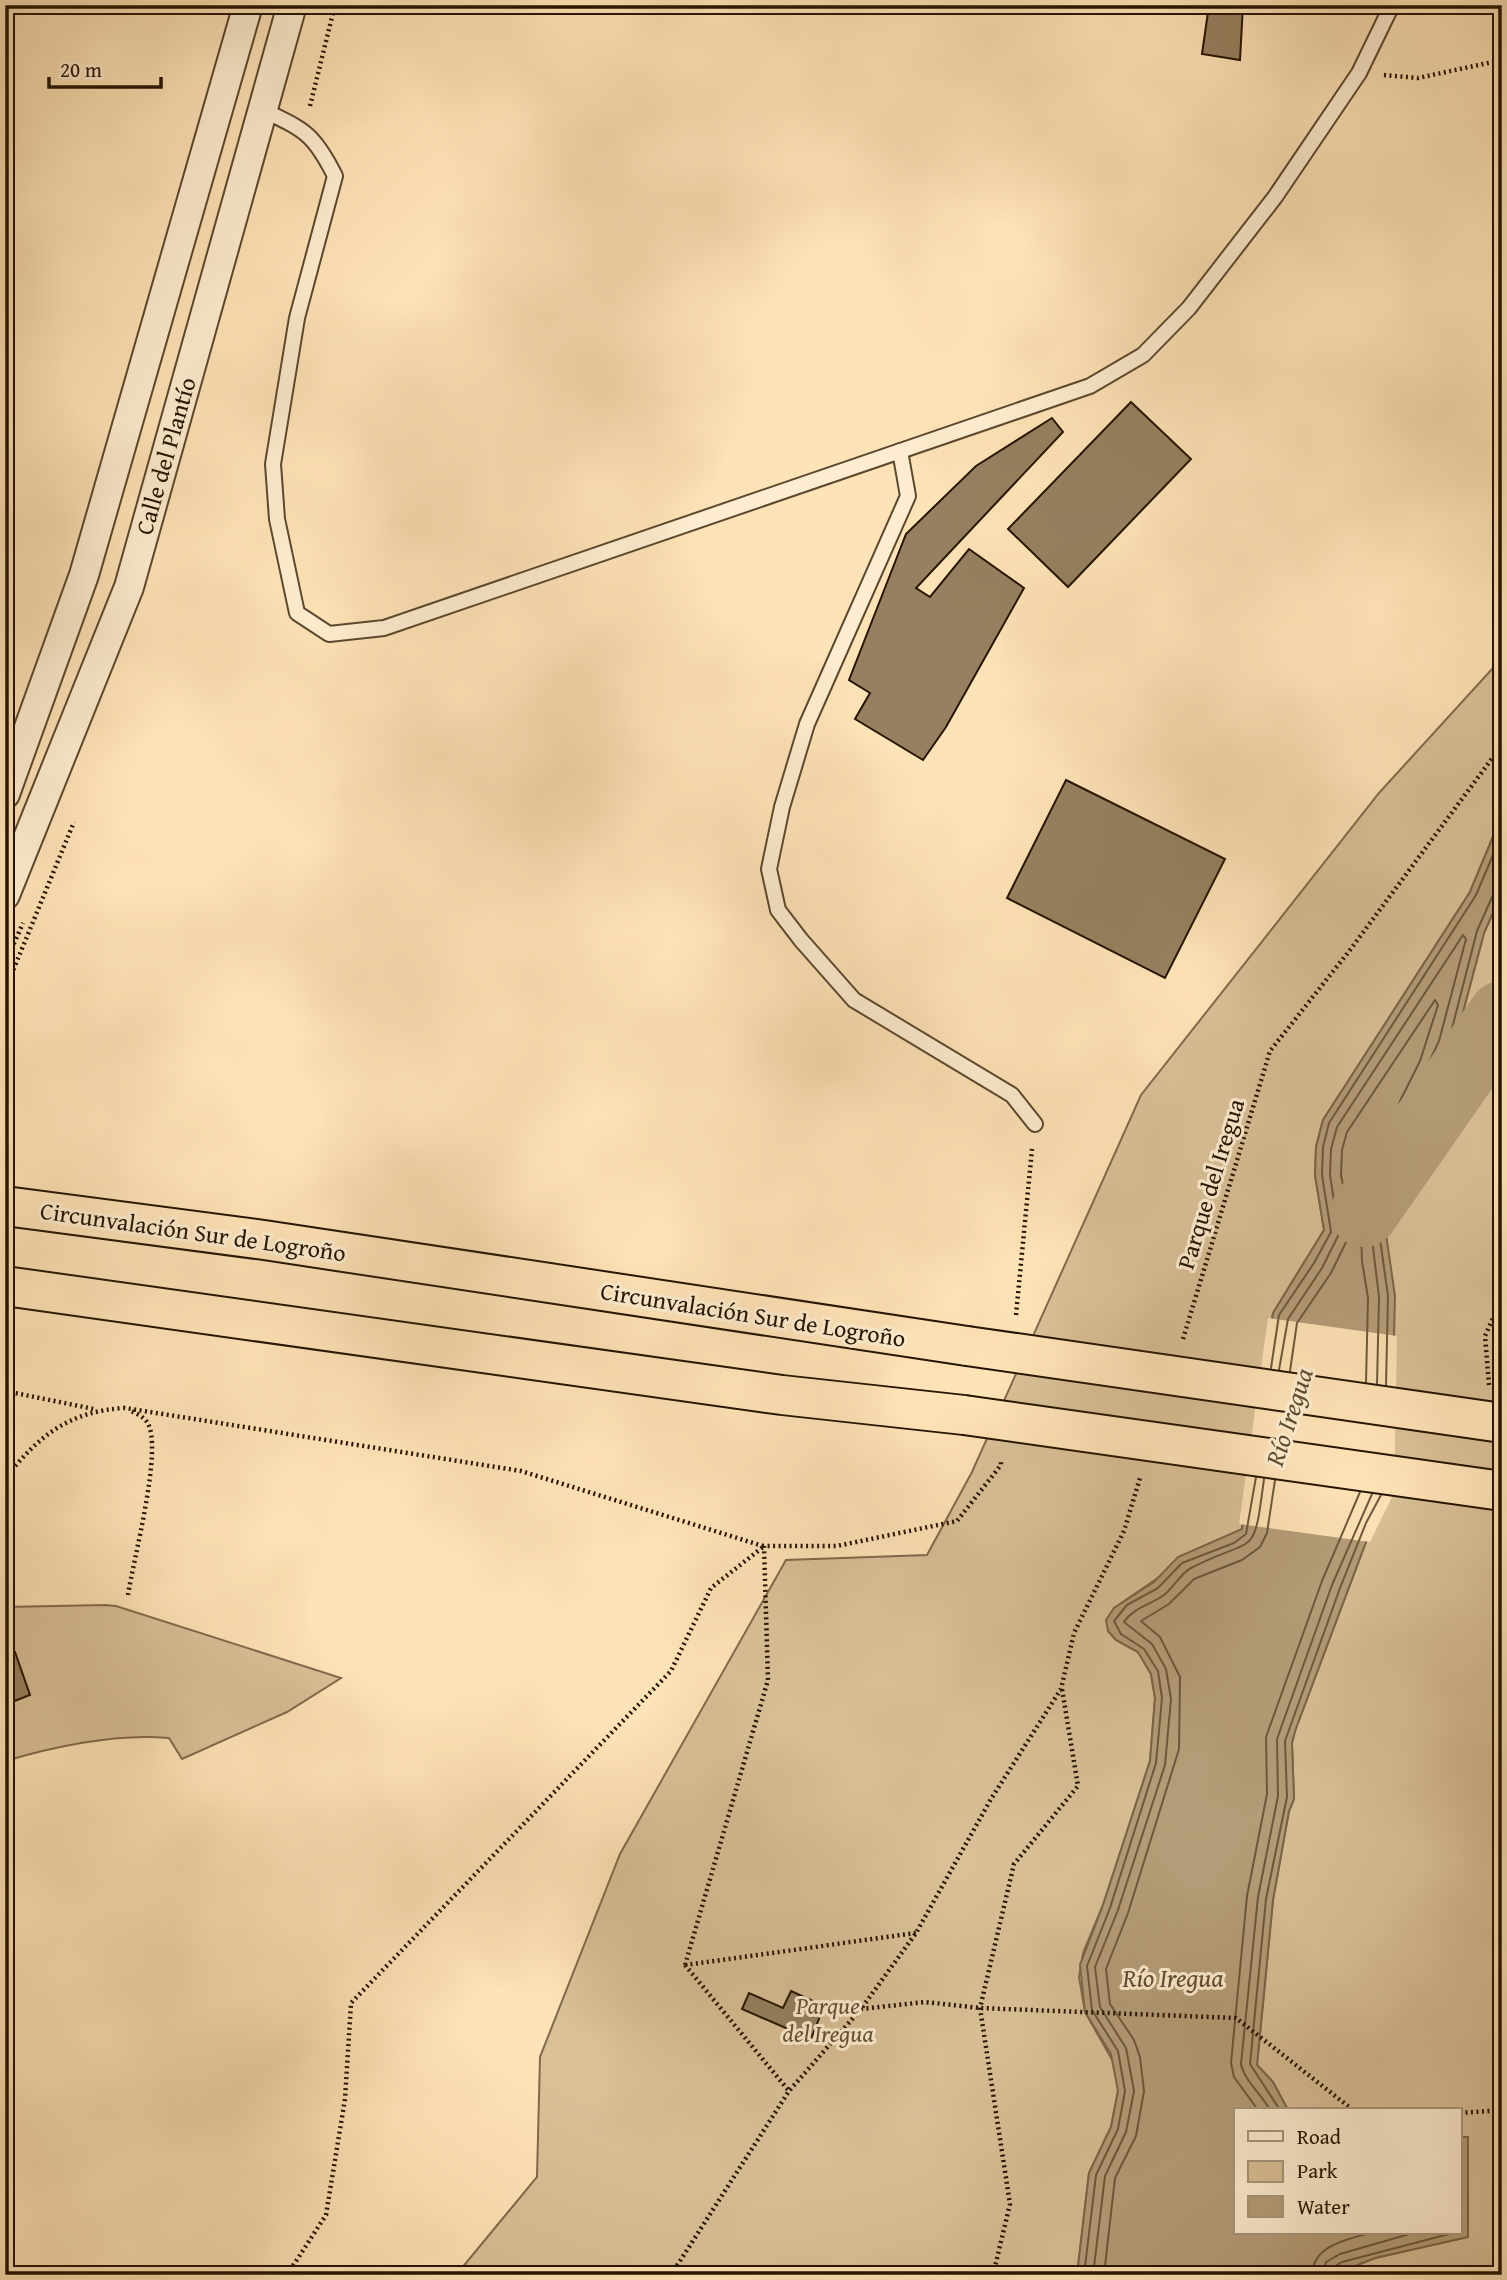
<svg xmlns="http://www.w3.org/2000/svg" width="1507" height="2280" font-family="'Gentium Book Plus',serif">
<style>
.green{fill:#d9c097;stroke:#7f6a4c;stroke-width:2}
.water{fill:#b49d78;stroke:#7b6648;stroke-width:2}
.pier{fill:#fee3b6}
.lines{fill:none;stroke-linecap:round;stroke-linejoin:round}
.shore{stroke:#6c583c;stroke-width:2}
.river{stroke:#b49d78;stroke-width:68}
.building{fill:#96805f;stroke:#251400;stroke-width:2}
.service-casing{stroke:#5b482e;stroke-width:18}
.minor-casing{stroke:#5b482e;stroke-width:32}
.motorway-casing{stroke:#251400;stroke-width:42}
.path{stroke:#251400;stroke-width:4.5;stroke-dasharray:2 3.5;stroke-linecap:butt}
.service{stroke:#feedd0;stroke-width:14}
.minor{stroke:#feedd0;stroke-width:28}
.motorway{stroke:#fee3b6;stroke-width:38}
.motorway-bridge-casing{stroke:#251400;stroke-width:42;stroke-linecap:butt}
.motorway-bridge{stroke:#fee3b6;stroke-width:38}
.labels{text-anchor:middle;stroke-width:6;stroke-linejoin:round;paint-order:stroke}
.street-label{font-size:24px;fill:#251400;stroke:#feedd0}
.park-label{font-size:24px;font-style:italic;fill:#645035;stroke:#feedd0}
.water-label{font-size:26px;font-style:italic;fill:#5e4b30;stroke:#feedd0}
</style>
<rect width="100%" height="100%" fill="#fee3b6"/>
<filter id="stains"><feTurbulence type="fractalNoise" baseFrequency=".00286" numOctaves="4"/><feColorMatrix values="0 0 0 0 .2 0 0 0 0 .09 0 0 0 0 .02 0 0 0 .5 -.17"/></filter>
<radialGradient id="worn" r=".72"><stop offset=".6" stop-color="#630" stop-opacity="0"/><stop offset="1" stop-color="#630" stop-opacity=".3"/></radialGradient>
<g class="green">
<path d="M1502,658V815L1470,892L1323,1120L1316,1147L1315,1175L1324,1230L1273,1313L1242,1529L1162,1575L1114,1608L1108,1631L1116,1640L1138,1652L1151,1674L1155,1698L1150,1761L1103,1905L1083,1953L1079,1977L1085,2012L1115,2065L1118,2091L1111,2127L1089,2173L1077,2275H456L537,2177L540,2057L620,1854L786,1560L927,1555L972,1472L1141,1095L1379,793Z"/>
<path d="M1502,892V2275H1332L1375,2258L1468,2237L1467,2137H1460V2110H1288L1273,2082L1257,2065L1273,1900L1289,1811L1294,1799L1292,1743L1295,1731L1372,1526L1388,1258L1386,1234L1393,1209L1405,1185L1425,1109L1454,1046L1484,933Z"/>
<path d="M105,1605L116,1606L341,1678L287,1712L182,1759L169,1738C116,1733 56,1746 5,1761V1607Z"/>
</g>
<path class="water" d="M1502,815V892L1484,933L1454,1046L1425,1109L1405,1185L1386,1234L1395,1296L1390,1492L1372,1526L1295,1731L1292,1743L1294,1799L1289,1811L1273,1900L1257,2065L1273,2082L1288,2110H1236V2233H1460V2137H1468V2237L1375,2258L1332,2275H1077L1089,2173L1111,2127L1118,2091L1111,2054L1085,2012L1080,1965L1103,1905L1150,1761L1155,1698L1151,1674L1138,1652L1116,1640L1108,1631L1106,1620L1114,1608L1154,1582L1178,1557L1242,1529L1273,1313L1324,1230L1315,1175L1316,1147L1323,1120L1470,892Z"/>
<path class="pier" d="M1268,1318L1397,1336L1394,1493L1370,1542L1239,1524Z"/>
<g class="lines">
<g class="shore">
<path d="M1271,1368L1279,1315L1314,1263L1331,1232L1322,1175L1323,1147L1329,1123L1476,895L1502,834"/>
<path d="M1279,1370L1288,1319L1322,1268L1339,1234L1330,1175L1331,1149L1337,1127L1463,935L1466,939L1439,1041L1410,1103L1390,1179L1371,1231L1379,1297L1377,1384"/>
<path d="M1290,1371L1297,1323L1331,1273L1349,1236V1215L1341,1175L1342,1150L1347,1132L1435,1000L1438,1005L1420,1061L1400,1101L1380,1176L1361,1228L1362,1261L1368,1298L1366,1382"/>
<path d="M1386,1385L1388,1296L1379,1232L1398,1183L1419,1106L1448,1044L1477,931L1493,895L1502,891"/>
<path d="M1258,2110L1234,2077L1231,2063L1247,1896L1267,1794L1266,1737L1322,1581L1360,1492"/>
<path d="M1270,2110C1262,2095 1244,2080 1241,2064L1258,1897L1278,1796L1277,1739L1332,1585L1372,1494"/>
<path d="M1280,2110L1250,2064L1266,1899L1287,1797L1285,1741L1340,1588L1366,1523L1381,1495"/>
<path d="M1460,2144V2231"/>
<path d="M1084,2275L1096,2175L1118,2129L1125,2091L1118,2051L1092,2010L1087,1966L1110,1908L1156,1763L1162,1698L1158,1671L1144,1649L1121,1634L1114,1621L1127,1605L1158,1588L1182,1563L1234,1543L1246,1534L1256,1477"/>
<path d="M1093,2275L1105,2176L1126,2132L1134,2091L1126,2048L1100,2007L1095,1967L1118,1910L1165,1765L1171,1699L1166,1669L1152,1644L1124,1622C1133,1608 1150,1605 1164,1595C1174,1587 1180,1574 1191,1568C1257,1534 1253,1562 1264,1479"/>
<path d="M1104,2275L1115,2178L1136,2136L1144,2091L1140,2057L1134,2040L1110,2004L1106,1969L1128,1913L1179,1749L1180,1677L1160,1637L1141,1621L1169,1604L1194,1579L1242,1560L1260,1547L1267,1533L1275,1480"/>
<path d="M1312,2275C1313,2245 1346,2240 1370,2233"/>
<path d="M1322,2275L1326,2262L1340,2254L1413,2233"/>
<path d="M1331,2275L1333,2267L1342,2262L1453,2233"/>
</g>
<path class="river" d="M1364,1213L1502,1015"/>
</g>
<g class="building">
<path d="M1209,5H1243L1240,60L1202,54Z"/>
<path d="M1131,402L1191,459L1068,587L1008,529Z"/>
<path d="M1052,418L1063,432L916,588L930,597L969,549L1024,588L946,727L923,760L855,719L870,693L849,680L906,534L976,466Z"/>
<path d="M1066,780L1225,859L1165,978L1007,898Z"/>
<path d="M15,1652L30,1695L7,1704L5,1656Z"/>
<path d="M791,1991L824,2006L811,2039L742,2009L749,1993L783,2008Z"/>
</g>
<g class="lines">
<defs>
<g id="service">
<path d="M263,110C305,130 314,134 335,176L297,318L273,464L277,519L297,613L329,634L384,628L1090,386L1143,355L1189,308L1275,197L1359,73L1392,5"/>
<path d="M900,451L908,496L807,724L782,807L769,869L778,910L801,940L854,1000L1012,1095L1035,1124"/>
</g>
<g id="minor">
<path d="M5,794L84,575L248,5"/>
<path d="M5,895L129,587L292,5"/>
</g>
<g id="motorway">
<path d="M5,1206L264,1240L967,1346"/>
<path d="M5,1286L782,1395L964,1415"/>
</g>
</defs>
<use href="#service" class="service-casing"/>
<use href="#minor" class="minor-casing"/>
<use href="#motorway" class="motorway-casing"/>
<g class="path">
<path d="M1384,75L1418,78L1502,60"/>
<path d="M310,106L335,5"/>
<path d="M5,964L23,923"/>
<path d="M5,990L74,822"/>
<path d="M1016,1315L1032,1149"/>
<path d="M1183,1339L1270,1051L1350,950L1502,745"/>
<path d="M1489,1385L1485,1336L1502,1298"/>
<path d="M5,1391L94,1409"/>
<path d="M5,1479C38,1436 69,1411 125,1408L521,1471L763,1546"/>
<path d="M128,1595C133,1561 164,1446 147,1422C143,1416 135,1413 129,1410"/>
<path d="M685,1965L768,1680L764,1546H837L957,1521L1001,1465V1459"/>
<path d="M685,1965L916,1933"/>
<path d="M685,1965L789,2091"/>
<path d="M861,2009L925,2002L980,2008L1236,2018L1353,2110"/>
<path d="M1460,2113L1502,2110"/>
<path d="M287,2275L326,2215L345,2099L351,2003L671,1671L711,1588L763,1547"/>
<path d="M671,2275L789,2091L861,2009L916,1933L991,1799L1061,1689L1074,1633L1124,1531L1140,1478"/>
<path d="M993,2275L1010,2204L980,2008L1014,1864L1078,1786L1062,1689"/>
</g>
<use href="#service" class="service"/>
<use href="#minor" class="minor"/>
<use href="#motorway" class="motorway"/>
<defs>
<g id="motorway-bridge">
<path d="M967,1346L1502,1423"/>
<path d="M964,1415L1502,1491"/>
</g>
</defs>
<use href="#motorway-bridge" class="motorway-bridge-casing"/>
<use href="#motorway-bridge" class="motorway-bridge"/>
</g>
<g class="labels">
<g class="street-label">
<text transform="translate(166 456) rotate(-74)" y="8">Calle del Plantío</text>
<text transform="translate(1211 1184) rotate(-73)" y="8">Parque del Iregua</text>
<text transform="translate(193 1232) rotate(8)" y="8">Circunvalación Sur de Logroño</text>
<text transform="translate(753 1315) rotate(9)" y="8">Circunvalación Sur de Logroño</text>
</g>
<g class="park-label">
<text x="828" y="2014">Parque<tspan x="828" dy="28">del Iregua</tspan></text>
</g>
<g class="water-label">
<text transform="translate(1289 1417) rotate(-72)" y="9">Río Iregua</text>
<text x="1173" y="1987">Río Iregua</text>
</g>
</g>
<rect width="1507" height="2280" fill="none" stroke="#fee3b6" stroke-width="28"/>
<rect x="7" y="7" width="1493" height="2266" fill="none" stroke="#251400" stroke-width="3.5"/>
<rect x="14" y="14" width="1479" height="2252" fill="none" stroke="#251400" stroke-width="2"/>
<rect x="1234" y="2108" width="228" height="126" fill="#feedd0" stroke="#a7967d" stroke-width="2"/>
<rect x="1248" y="2131" width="35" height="10" fill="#feedd0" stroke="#a7967d" stroke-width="2"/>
<text x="1297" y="2144" font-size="21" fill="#251400">Road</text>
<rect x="1248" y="2161" width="35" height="21" fill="#d9c097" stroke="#a7967d" stroke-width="2"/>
<text x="1297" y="2178" font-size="21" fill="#251400">Park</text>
<rect x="1248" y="2196" width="35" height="21" fill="#b49d78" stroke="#a7967d" stroke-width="2"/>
<text x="1297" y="2214" font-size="21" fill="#251400">Water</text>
<path d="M49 77v10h112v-10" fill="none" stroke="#251400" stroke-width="3.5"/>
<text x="60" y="77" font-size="21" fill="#251400" stroke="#feedd0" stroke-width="5" paint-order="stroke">20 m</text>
<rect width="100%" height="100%" filter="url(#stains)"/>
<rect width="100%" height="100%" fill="url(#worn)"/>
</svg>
